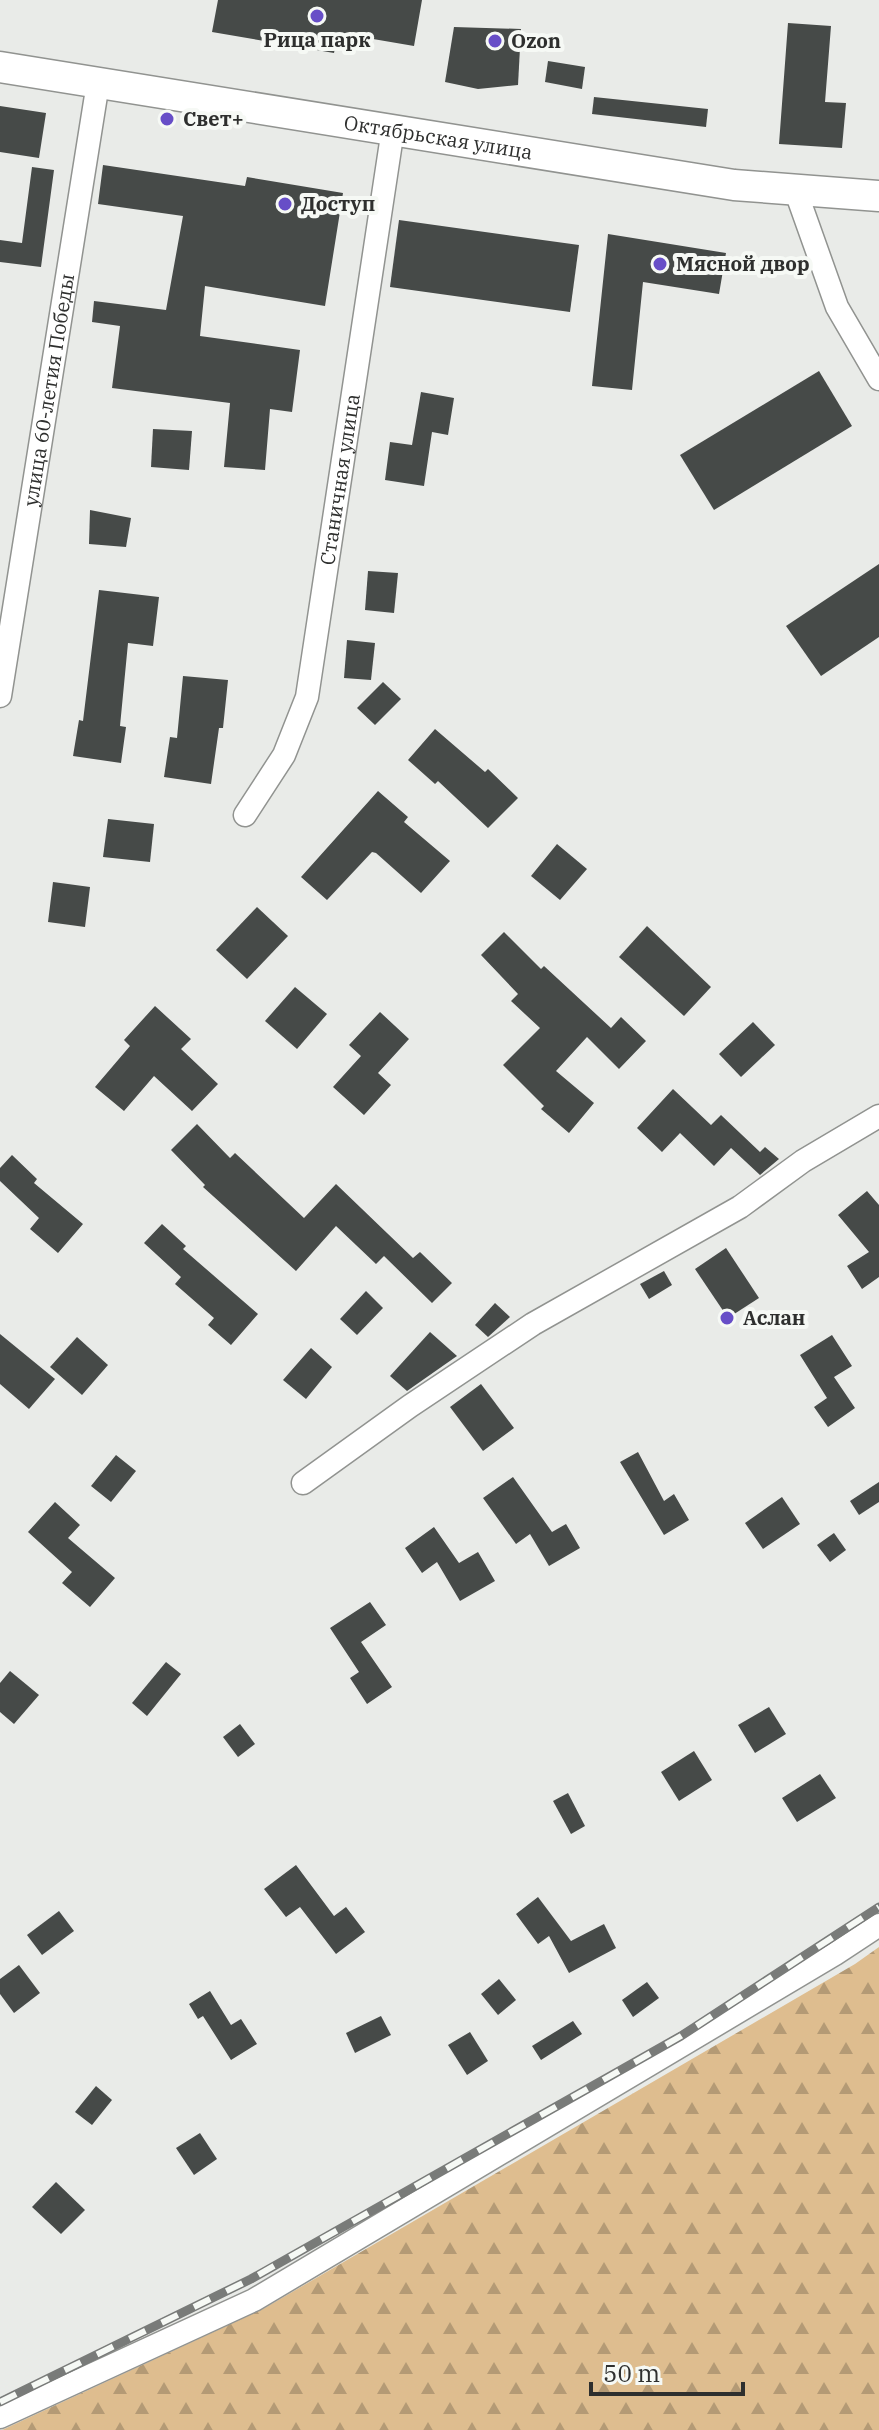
<svg xmlns="http://www.w3.org/2000/svg" width="879" height="2430" font-family="'IBM Plex Serif',serif">
<style>
.forest{fill:url(#forest-firs)}
.building{fill:#464a48}
.lines{fill:none;stroke-linecap:round;stroke-linejoin:round}
.minor-casing{stroke:#919390;stroke-width:25}
.secondary-casing{stroke:#919390;stroke-width:33}
.minor{stroke:#fff;stroke-width:22}
.secondary{stroke:#fff;stroke-width:30}
.rail-casing{stroke:#797b79;stroke-width:9}
.rail{stroke:#f6f9f5;stroke-width:6;stroke-dasharray:18;stroke-linecap:butt}
.poi-dot{fill:#674ec7;stroke:#f6f9f5;stroke-width:3}
.labels{text-anchor:middle;stroke-width:8;stroke-linejoin:round;paint-order:stroke}
.poi-label{font-size:20px;font-weight:bold;fill:#2e2f2e;stroke:#f6f9f5;text-anchor:start}
.street-label{font-size:20px;fill:#2e2f2e;stroke:#f6f9f5}
</style>
<defs>
<pattern id="forest-firs" width="22" height="20" patternUnits="userSpaceOnUse" patternTransform="scale(2)"><rect width="22" height="20" fill="#debd8f"/><path d="M5 1l3.5 6h-7zM16 11l3.5 6h-7z" fill="#b49a75"/></pattern>
</defs>
<rect width="100%" height="100%" fill="#e9ebe8"/>
<path class="forest" d="M879,1947V2430H2L263,2309L855,1964Z"/>
<g class="building">
<path d="M218,0H422L414,46L338,33L334,53L212,32Z"/>
<path d="M788,23L831,26L825,102L846,103L842,148L779,144Z"/>
<path d="M454,27L521,29L518,85L478,89L445,82Z"/>
<path d="M548,61L585,67L582,89L545,82Z"/>
<path d="M594,97L708,109L706,127L592,114Z"/>
<path d="M0,106L46,113L39,158L0,152Z"/>
<path d="M103,165L245,186L247,177L343,193L325,306L205,286L200,336L300,350L292,412L270,409L265,470L224,467L230,403L112,388L120,326L92,322L94,301L166,310L183,216L98,204Z"/>
<path d="M32,167L54,170L41,267L0,262V240L22,243Z"/>
<path d="M399,220L579,245L570,312L390,287Z"/>
<path d="M608,234L726,253L719,294L643,282L632,390L592,386Z"/>
<path d="M819,371L852,426L714,510L680,455Z"/>
<path d="M421,392L454,398L448,435L432,432L424,486L385,480L390,442L412,445Z"/>
<path d="M153,429L192,431L189,470L151,467Z"/>
<path d="M90,510L131,518L126,547L89,544Z"/>
<path d="M879,564V637L821,676L786,626Z"/>
<path d="M368,571L398,573L394,613L365,610Z"/>
<path d="M99,590L159,597L153,646L128,643L120,726L126,727L121,763L73,756L79,720L83,721Z"/>
<path d="M347,640L375,643L371,680L344,678Z"/>
<path d="M183,676L228,680L223,728H219L211,784L164,777L170,737L177,738Z"/>
<path d="M383,682L401,699L375,725L357,708Z"/>
<path d="M435,729L485,772L488,769L518,798L488,828L438,781L435,784L408,760Z"/>
<path d="M378,791L408,817L404,822L450,861L421,893L376,853L372,852L327,900L301,877Z"/>
<path d="M108,819L154,824L150,862L103,857Z"/>
<path d="M557,844L587,869L560,900L531,876Z"/>
<path d="M53,882L90,887L85,927L48,922Z"/>
<path d="M257,907L288,936L247,979L216,950Z"/>
<path d="M647,926L711,987L684,1016L619,957Z"/>
<path d="M504,932L541,969L544,966L611,1028L621,1017L646,1041L619,1069L587,1037L556,1071L594,1103L569,1133L541,1109L544,1106L503,1065L540,1028L511,1001L518,994L481,955Z"/>
<path d="M295,987L327,1014L297,1049L265,1021Z"/>
<path d="M155,1006L191,1039L181,1049L218,1084L192,1111L154,1076L124,1111L95,1087L130,1046L124,1040Z"/>
<path d="M380,1012L409,1039L378,1073L391,1085L364,1115L333,1087L361,1056L349,1045Z"/>
<path d="M753,1022L775,1045L741,1077L719,1054Z"/>
<path d="M673,1089L711,1125L721,1115L760,1152L765,1147L779,1159L760,1175L731,1148L714,1166L680,1133L662,1152L637,1128Z"/>
<path d="M197,1124L230,1158L235,1153L304,1218L336,1184L413,1258L420,1252L452,1283L432,1303L384,1256L376,1264L336,1226L296,1271L203,1187L205,1185L171,1150Z"/>
<path d="M12,1155L37,1179L34,1183L83,1224L58,1253L30,1229L39,1218L0,1181V1168Z"/>
<path d="M867,1191L879,1205V1277L862,1289L847,1266L869,1252L838,1215Z"/>
<path d="M162,1224L186,1246L183,1249L258,1314L231,1345L208,1325L214,1318L175,1284L181,1277L144,1243Z"/>
<path d="M726,1248L759,1298L728,1318L695,1269Z"/>
<path d="M664,1271L672,1285L649,1299L640,1284Z"/>
<path d="M366,1291L383,1308L357,1335L340,1319Z"/>
<path d="M495,1303L510,1317L488,1337L475,1325Z"/>
<path d="M430,1332L457,1356L407,1391L390,1376Z"/>
<path d="M0,1334L55,1379L29,1409L0,1384Z"/>
<path d="M832,1335L852,1366L834,1377L855,1408L828,1427L814,1407L827,1398L800,1355Z"/>
<path d="M77,1337L108,1365L82,1395L50,1367Z"/>
<path d="M311,1348L332,1367L306,1399L283,1380Z"/>
<path d="M481,1384L514,1428L483,1451L450,1407Z"/>
<path d="M638,1452L664,1501L674,1494L689,1520L664,1535L620,1462Z"/>
<path d="M116,1455L136,1471L111,1502L91,1486Z"/>
<path d="M513,1477L552,1532L566,1524L580,1548L549,1566L530,1534L516,1544L483,1498Z"/>
<path d="M879,1482V1502L859,1515L850,1501Z"/>
<path d="M782,1497L800,1524L763,1549L745,1523Z"/>
<path d="M55,1502L80,1525L68,1538L115,1578L90,1607L62,1583L72,1572L28,1532Z"/>
<path d="M434,1527L459,1563L478,1552L495,1581L460,1601L437,1562L422,1573L405,1548Z"/>
<path d="M834,1533L846,1550L830,1562L817,1545Z"/>
<path d="M370,1602L386,1625L361,1642L392,1687L367,1704L350,1678L359,1672L330,1628Z"/>
<path d="M166,1662L181,1674L147,1716L132,1703Z"/>
<path d="M10,1671L39,1695L14,1724L0,1712V1683Z"/>
<path d="M769,1707L786,1734L755,1753L738,1725Z"/>
<path d="M240,1724L255,1744L238,1757L223,1737Z"/>
<path d="M694,1751L712,1780L679,1801L661,1772Z"/>
<path d="M820,1774L836,1798L797,1822L782,1798Z"/>
<path d="M568,1793L585,1826L571,1834L553,1801Z"/>
<path d="M296,1865L334,1916L346,1907L365,1932L336,1954L300,1907L286,1917L264,1889Z"/>
<path d="M538,1897L571,1941L604,1924L616,1948L569,1973L549,1936L538,1944L516,1914Z"/>
<path d="M59,1911L74,1931L42,1955L27,1935Z"/>
<path d="M19,1965L40,1993L14,2013L0,1994V1979Z"/>
<path d="M499,1979L516,2000L498,2015L481,1994Z"/>
<path d="M647,1982L659,1998L633,2017L622,2000Z"/>
<path d="M210,1991L231,2025L241,2019L257,2044L231,2060L203,2016L198,2019L189,2004Z"/>
<path d="M381,2016L391,2035L355,2053L346,2033Z"/>
<path d="M573,2021L582,2034L541,2060L532,2046Z"/>
<path d="M470,2032L488,2061L467,2075L448,2045Z"/>
<path d="M96,2086L112,2100L92,2125L75,2112Z"/>
<path d="M200,2133L217,2159L194,2175L176,2148Z"/>
<path d="M56,2182L85,2210L61,2234L32,2207Z"/>
</g>
<g class="lines">
<defs>
<g id="minor">
<path d="M795,189L837,307L879,379"/>
<path id="s1" d="M0,696L98,83"/>
<path id="s2" d="M245,815L284,755L307,697L393,129"/>
<path d="M303,1483L410,1406L533,1324L740,1207L803,1161L879,1116"/>
<path d="M0,2417L254,2300L835,1954L879,1925"/>
</g>
<g id="secondary">
<path id="s3" d="M0,67L734,185L879,196"/>
</g>
</defs>
<use href="#minor" class="minor-casing"/>
<use href="#secondary" class="secondary-casing"/>
<use href="#minor" class="minor"/>
<use href="#secondary" class="secondary"/>
<defs>
<path id="rail" d="M0,2402L251,2279L681,2036L879,1907"/>
</defs>
<use href="#rail" class="rail-casing"/>
<use href="#rail" class="rail"/>
</g>
<g class="poi-dot">
<circle cx="317" cy="16" r="8"/>
<circle cx="495" cy="41" r="8"/>
<circle cx="167" cy="119" r="8"/>
<circle cx="285" cy="204" r="8"/>
<circle cx="660" cy="264" r="8"/>
<circle cx="727" cy="1318" r="8"/>
</g>
<g class="labels">
<g class="poi-label">
<text x="317" y="47" text-anchor="middle">Рица парк</text>
<text x="511" y="48">Ozon</text>
<text x="183" y="126">Свет+</text>
<text x="301" y="211">Доступ</text>
<text x="676" y="271">Мясной двор</text>
<text x="743" y="1325">Аслан</text>
</g>
<g class="street-label">
<text dy="7" stroke="none"><textPath href="#s3" startOffset="444">Октябрьская улица</textPath></text>
<text dy="7" stroke="none"><textPath href="#s1" startOffset="310">улица 60-летия Победы</textPath></text>
<text dy="7" stroke="none"><textPath href="#s2" startOffset="354">Станичная улица</textPath></text>
</g>
</g>
<path d="M591 2382v12h152v-12" fill="none" stroke="#2e2f2e" stroke-width="4"/>
<text x="603" y="2382" font-size="24" fill="#2e2f2e" stroke="#f6f9f5" stroke-width="6" paint-order="stroke">50 m</text>
</svg>
